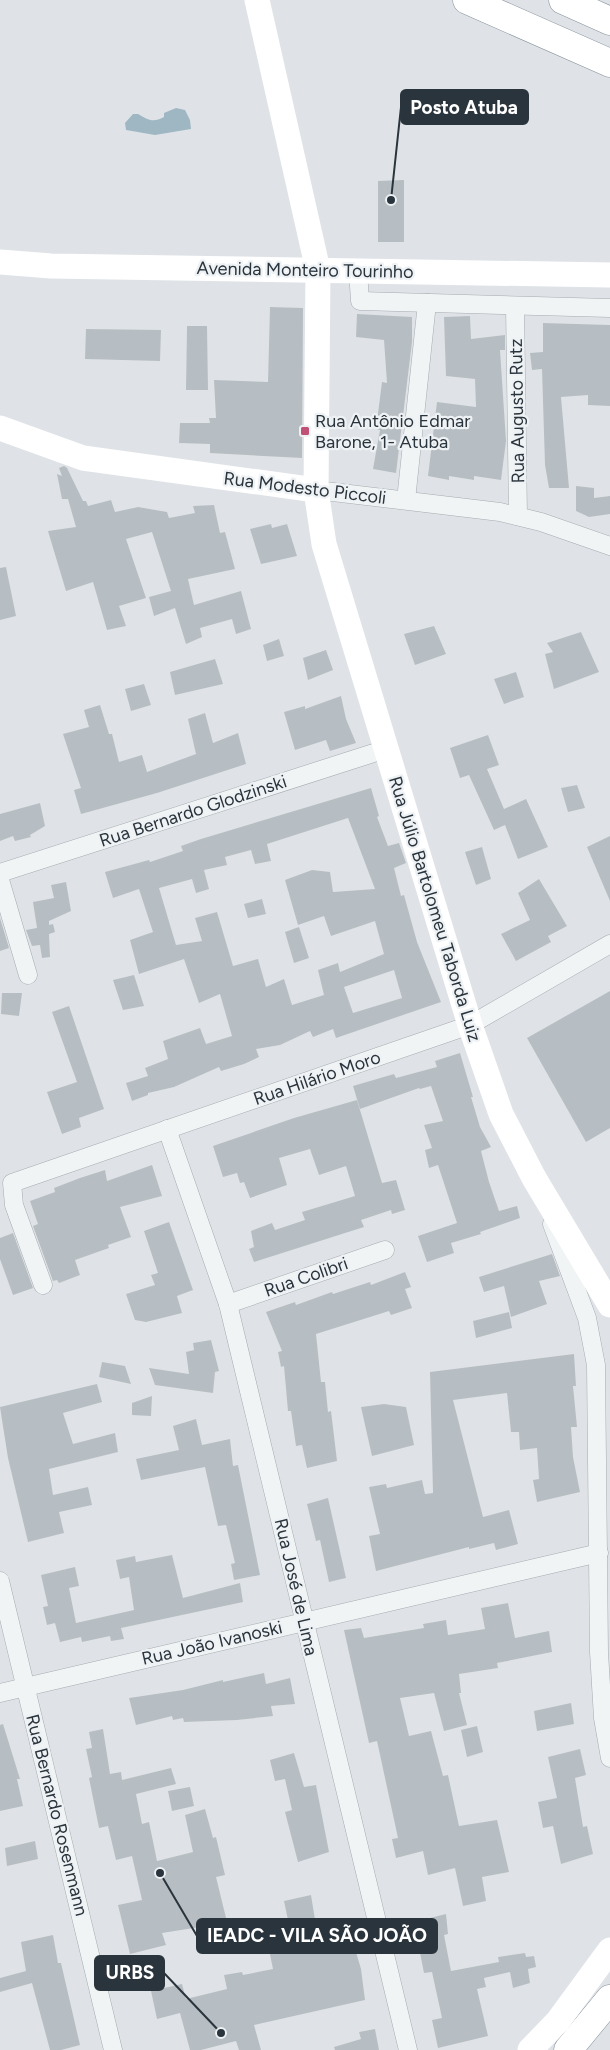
<svg xmlns="http://www.w3.org/2000/svg" width="610" height="2050" font-family="Figtree,sans-serif">
<style>
.water{fill:#9eb7c3}
.building{fill:#b7bec3;fill-rule:evenodd}
.lines{fill:none;stroke-linecap:round;stroke-linejoin:round}
.street-casing{stroke:#a5abb0;stroke-width:19}
.highway-casing{stroke:#88939c;stroke-width:29}
.street{stroke:#f1f4f5;stroke-width:18}
.secondary{stroke:#fff;stroke-width:25}
.highway{stroke:#fff;stroke-width:28}
.poi-dot{fill:#c05076;stroke:#eef2f5;stroke-width:2}
.labels{text-anchor:middle;stroke-width:4.5;stroke-linejoin:round;paint-order:stroke}
.street-label{font-size:18px;fill:#2a343c;stroke:#eef2f5}
.poi-label{font-size:18px;fill:#2a343c;stroke:#eef2f5;text-anchor:start}
.leader{fill:none;stroke:#2a343c;stroke-width:2}
.callout-dot{fill:#2a343c;stroke:#eef2f5;stroke-width:2}
.callout{fill:#2a343c;stroke:#2a343c;stroke-width:2}
.callout-label{font-size:19px;text-anchor:middle;font-weight:bold;fill:#fff}
</style>
<rect width="100%" height="100%" fill="#dfe3e7"/>
<path class="water" d="M176,108L185,110L190,120L191,129L155,135L126,130L125,123L133,114H138C148,120 153,123 164,117V113Z"/>
<g class="building">
<path d="M404,180V242H378V181Z"/>
<path d="M270,307L303,308L302,458L210,453V444L179,443L180,423H210L209,418H216L214,380L268,382Z"/>
<path d="M357,314L412,317V342L396,473L373,469L380,430L376,429L382,382L387,383L384,340L356,337Z"/>
<path d="M470,316L471,339L505,335V350H500L506,441L501,480L474,476V480L449,476V480L428,476L437,402L476,407L475,379L446,376L444,317Z"/>
<path d="M543,323L610,325V406L588,405V395L561,397L569,488H549L545,465L542,369L532,370L530,353L543,352Z"/>
<path d="M187,326H207L208,390H186Z"/>
<path d="M86,329L161,330L160,361L85,359Z"/>
<path d="M64,466L67,468L83,501H86L88,506L111,500L115,512L138,507L167,512L169,518L195,513L193,506L214,505L220,533L225,532L235,569L188,579L194,605L241,591L251,629L236,634L232,619L200,628L202,637L186,644L175,608L154,616L149,597L171,591L152,532L126,539L146,598L119,606L126,626L107,630L93,582L66,591L48,531L76,527L68,499H62L57,474L62,476L59,468Z"/>
<path d="M576,486L594,488V498L610,496V514L589,517L576,511Z"/>
<path d="M271,524L272,528L287,524L297,556L261,564L250,529Z"/>
<path d="M6,567L16,616L0,620V568Z"/>
<path d="M434,626L446,654L415,665L404,634Z"/>
<path d="M581,632L599,672L554,689L545,654L553,652L547,643Z"/>
<path d="M279,639L284,656L267,661L263,645Z"/>
<path d="M326,650L333,670L308,680L303,658Z"/>
<path d="M215,659L223,684L175,695L170,672Z"/>
<path d="M516,672L524,697L504,704L494,679Z"/>
<path d="M144,684L151,705L131,711L125,689Z"/>
<path d="M341,696L346,719L356,743L330,751L326,740L295,750L284,712L305,706V709Z"/>
<path d="M100,705L109,734H112L119,762L142,755L147,772L196,754L188,719L205,713L213,743L238,733L246,764L157,793L81,814L74,790L81,788L63,734L89,727L84,710Z"/>
<path d="M488,735L499,765L487,769L504,809L526,799L548,847L518,859L505,825L494,830L469,775L460,778L450,748Z"/>
<path d="M577,785L585,808L568,812L561,788Z"/>
<path d="M371,788L379,816L377,817L388,846L399,843L406,863L394,868L401,896L404,895L417,942L441,1002L336,1038L333,1029L313,1037L310,1031L280,1045L256,1049L259,1057L244,1064L221,1071L219,1067L174,1087L148,1093V1095L132,1101L126,1083L148,1076L145,1068L168,1059L163,1041L200,1028L206,1044L232,1036L220,994L199,1003L184,959L139,974L130,940L153,932L139,889L113,898L105,872L149,860L150,862L183,851L181,846L201,839ZM348,818L375,889L333,892L330,872L312,870L285,880L298,925L324,916L331,936L375,921L384,954L340,972L338,963L318,970L324,995L292,1005L284,979L266,987L258,959L233,966L217,912L195,918L202,941L176,945L159,888L192,879L196,893L209,889L204,870L227,865L225,857L251,850L255,864L271,861L267,844ZM394,970L402,998L353,1013L344,987Z"/>
<path d="M40,803L45,826L30,835L31,837L15,841L13,836L0,841V814Z"/>
<path d="M610,836V901L587,847Z"/>
<path d="M482,847L491,879L476,885L465,852Z"/>
<path d="M539,879L567,926L548,936L551,942L516,961L501,934L530,920L518,893Z"/>
<path d="M66,882L71,911L49,921V925L53,924L55,932L49,934L50,957L42,958L40,945L32,946L26,930L37,928L33,902L54,898L51,885Z"/>
<path d="M262,899L266,914L248,918L244,904Z"/>
<path d="M0,918L9,948L0,951Z"/>
<path d="M299,927L309,958L294,963L285,932Z"/>
<path d="M134,975L144,1006L123,1010L113,980Z"/>
<path d="M610,991V1128L586,1142L527,1038Z"/>
<path d="M2,993H22L19,1016L1,1014Z"/>
<path d="M69,1006L104,1109L79,1118L81,1127L62,1134L47,1092L77,1082L52,1012Z"/>
<path d="M460,1053L473,1097H471L480,1127L491,1147L481,1151L489,1182L499,1211L517,1206L520,1218L480,1232L481,1234L451,1243L454,1253L427,1262L418,1236L457,1223L438,1165L429,1168L425,1150L432,1148L424,1125L443,1121L431,1086L420,1089L419,1088L360,1109L353,1086L394,1074L396,1078L437,1067L435,1061Z"/>
<path d="M357,1100L382,1183L396,1180L405,1210L392,1214L391,1210L361,1220L364,1227L254,1262L249,1249L254,1247L251,1231L272,1223L275,1230L305,1220L302,1212L355,1196L346,1166L319,1175L310,1149L279,1158L287,1185L250,1198L244,1182L240,1183L237,1173L223,1177L213,1146L294,1118Z"/>
<path d="M152,1165L162,1196L120,1207L131,1237L108,1245L109,1248L75,1260L80,1275L59,1283L57,1280L53,1281L33,1226L38,1224L30,1201L55,1192L54,1188L80,1178L105,1170L107,1181Z"/>
<path d="M169,1222L193,1290L177,1296L182,1313L146,1322L135,1320L126,1294L155,1285L151,1275L158,1273L144,1231Z"/>
<path d="M13,1233L33,1288L13,1295L0,1259V1238Z"/>
<path d="M552,1254L560,1276L539,1281L547,1304L511,1317L504,1286L484,1292L479,1277Z"/>
<path d="M405,1272L411,1287L405,1289L412,1308L391,1315L389,1311L316,1334L321,1382H325L328,1412L331,1411L337,1461L307,1468L302,1445L296,1446L291,1411H288L284,1366L281,1367L278,1352L282,1351L266,1312L295,1302L296,1305L332,1292L333,1294L370,1282L371,1285Z"/>
<path d="M509,1312L512,1328L476,1338L473,1321Z"/>
<path d="M211,1340L219,1371L215,1372L213,1393L155,1385L149,1368L189,1374L186,1352L194,1350L193,1343Z"/>
<path d="M574,1354L576,1386H573L577,1427H571L573,1457L580,1492L537,1502L533,1480L539,1479L537,1448L520,1450L519,1432H511L507,1393L453,1400L483,1517L509,1510L518,1544L496,1550L494,1543L469,1549V1547L376,1571L369,1536L380,1534L369,1487L386,1484L387,1488L422,1480L425,1494L433,1493L430,1372Z"/>
<path d="M102,1362L125,1366L131,1384L99,1377Z"/>
<path d="M97,1384L102,1402L63,1413L73,1444L115,1433L118,1452L49,1469L53,1495L88,1487L92,1505L59,1512L64,1533L28,1542L8,1458L0,1407Z"/>
<path d="M152,1396L151,1416L132,1415V1403Z"/>
<path d="M384,1404L406,1407L414,1445L372,1456L361,1407Z"/>
<path d="M196,1419L202,1445L230,1439L233,1466L238,1465L260,1575L234,1580L231,1564L235,1563L226,1525L218,1526L205,1467L141,1480L136,1459L179,1450L173,1426Z"/>
<path d="M328,1498L346,1578L329,1582L320,1540L316,1541L307,1504Z"/>
<path d="M172,1555L183,1598L240,1583L243,1602L121,1628L124,1639L111,1641L110,1636L82,1642L81,1637L60,1642L55,1623L47,1625L43,1607L48,1606L41,1575L75,1567L79,1586L69,1588L76,1623L134,1610L129,1577L120,1579L116,1560L135,1556L136,1562Z"/>
<path d="M508,1603L515,1638L549,1631L552,1652L497,1663L498,1668L459,1674L461,1693H459L467,1725L444,1731L434,1693L400,1698L409,1736L431,1731L443,1776L448,1775L459,1826L497,1820L509,1872L482,1877L486,1901L463,1906L455,1868L428,1875L423,1851L396,1858L392,1839L398,1838L377,1741L369,1743L344,1630L361,1628L364,1638L424,1628L423,1624L446,1620L448,1635L485,1629L481,1608Z"/>
<path d="M264,1673L266,1684L290,1678L295,1704L271,1706L273,1716L237,1720L184,1722L183,1718L173,1720L172,1716L136,1725L129,1698L183,1690L223,1680V1682Z"/>
<path d="M571,1703L574,1724L537,1731L534,1711Z"/>
<path d="M3,1724L20,1779H17L23,1806L0,1811V1725Z"/>
<path d="M477,1726L483,1752L467,1757L461,1730Z"/>
<path d="M103,1729L110,1774L121,1772L122,1780L171,1768L176,1784L136,1794L142,1824L149,1822L157,1861L193,1852L185,1815L205,1809L213,1838L216,1837L225,1875L216,1877L228,1926L207,1931L206,1926L162,1933L166,1945L130,1954L118,1905L142,1900L132,1856L116,1860L108,1826L99,1828L89,1778L92,1777L86,1749L92,1748L89,1732Z"/>
<path d="M580,1749L586,1775L575,1778L583,1827L587,1826L593,1854L561,1864L553,1826L543,1828L538,1802L557,1798L548,1757Z"/>
<path d="M294,1753L304,1787L316,1785L329,1852L298,1862L285,1812L292,1810L285,1779L275,1781L270,1760Z"/>
<path d="M190,1787L194,1806L172,1811L168,1791Z"/>
<path d="M35,1841L38,1859L7,1866L5,1848Z"/>
<path d="M311,1895L316,1926L346,1918L361,1969L365,2000L254,2025L261,2050H239L236,2041L201,2050H190L180,2013L157,2019L151,1991L182,1984L186,1999L227,1989L224,1975L242,1972L243,1975L273,1969L267,1940L291,1934L284,1901Z"/>
<path d="M446,1914L448,1934L444,1935L451,1971L499,1962L498,1957L525,1953L526,1957L534,1956L536,1967L528,1969L530,1983L513,1988L510,1972L484,1978L486,1987L477,1989L488,2036L438,2048L432,2020L442,2018L432,1972L424,1973L414,1922Z"/>
<path d="M53,1935L58,1963H61L80,2045L61,2050H50L32,1983L0,1992V1978L26,1971L21,1942Z"/>
<path d="M375,2029L379,2050H335L334,2047L361,2039L359,2032Z"/>
</g>
<g class="lines">
<defs>
<g id="street">
<path d="M358,271L360,301L610,308"/>
<path d="M515,306L518,516"/>
<path d="M316,490L500,512L541,522L610,546"/>
<path d="M406,500L427,303"/>
<path d="M0,873L386,749"/>
<path d="M0,880L28,975"/>
<path d="M167,1129L228,1304L408,2050"/>
<path d="M552,1224L587,1318L596,1365L599,1652L603,1718L610,1758"/>
<path d="M43,1285L14,1205L12,1183L470,1025L610,944"/>
<path d="M228,1304L385,1250"/>
<path d="M0,1581L113,2050"/>
<path d="M0,1693L599,1553"/>
</g>
<g id="highway">
<path d="M467,0L610,63"/>
<path d="M563,0L610,21"/>
<path d="M568,2050L610,1999"/>
</g>
</defs>
<use href="#street" class="street-casing"/>
<use href="#highway" class="highway-casing"/>
<use href="#street" class="street"/>
<g class="secondary">
<path d="M257,0L318,270L316,490L324,544L470,1025L501,1114L534,1178L610,1305"/>
<path d="M0,262L51,266L610,275"/>
<path d="M0,428L83,458L316,490"/>
<path d="M530,2050L558,2021L610,1950"/>
</g>
<use href="#highway" class="highway"/>
</g>
<rect class="poi-dot" x="300" y="426" width="10" height="10" rx="2.5"/>
<g class="labels">
<g class="street-label">
<text transform="translate(305 270) rotate(1)" y="6">Avenida Monteiro Tourinho</text>
<text transform="translate(517 411) rotate(-91)" y="6">Rua Augusto Rutz</text>
<text transform="translate(305 488) rotate(7)" y="6">Rua Modesto Piccoli</text>
<text transform="translate(193 811) rotate(-18)" y="6">Rua Bernardo Glodzinski</text>
<text transform="translate(435 909) rotate(73)" y="6">Rua Júlio Bartolomeu Taborda Luiz</text>
<text transform="translate(317 1078) rotate(-19)" y="6">Rua Hilário Moro</text>
<text transform="translate(306 1277) rotate(-19)" y="6">Rua Colibri</text>
<text transform="translate(296 1587) rotate(77)" y="6">Rua José de Lima</text>
<text transform="translate(212 1643) rotate(-13)" y="6">Rua João Ivanoski</text>
<text transform="translate(57 1815) rotate(76)" y="6">Rua Bernardo Rosenmann</text>
</g>
<g class="poi-label">
<text x="315" y="427">Rua Antônio Edmar<tspan x="315" dy="21">Barone, 1- Atuba</tspan></text>
</g>
</g>
<path class="leader" d="M391 200L401 107M160 1873L197 1936M221 2033L164 1973"/>
<g class="callout-dot">
<circle cx="391" cy="200" r="5"/>
<circle cx="160" cy="1873" r="5"/>
<circle cx="221" cy="2033" r="5"/>
</g>
<g class="callout">
<rect x="401" y="90" width="127" height="34" rx="5"/>
<rect x="197" y="1919" width="240" height="34" rx="5"/>
<rect x="95" y="1956" width="69" height="34" rx="5"/>
</g>
<g class="callout-label">
<text x="464" y="114">Posto Atuba</text>
<text x="317" y="1942">IEADC - VILA SÃO JOÃO</text>
<text x="130" y="1979">URBS</text>
</g>
</svg>
